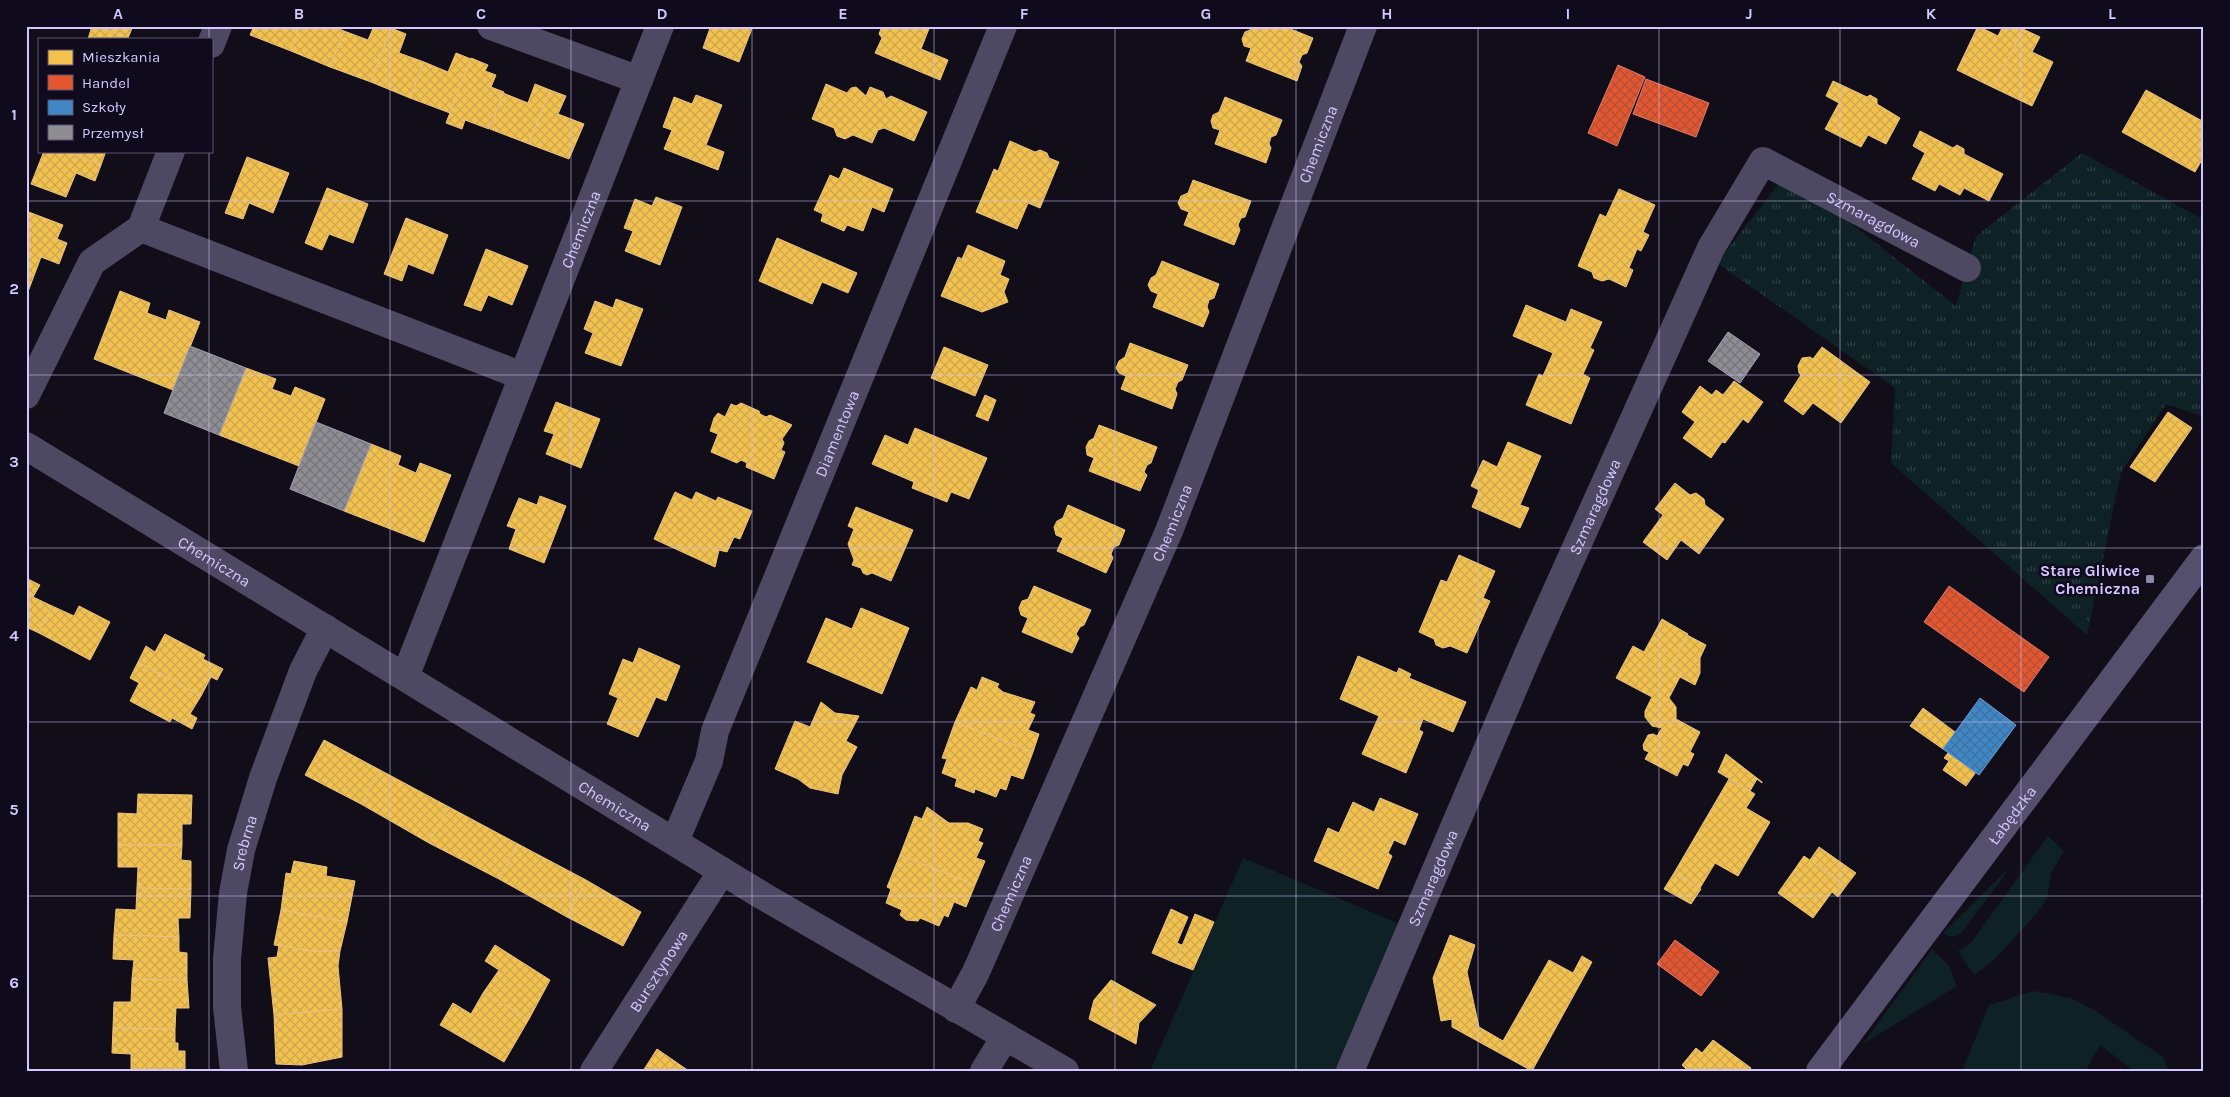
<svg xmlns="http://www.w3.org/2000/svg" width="2230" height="1097" font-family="Karla,sans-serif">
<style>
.grass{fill:#0e2125}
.park{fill:url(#park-tufts)}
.homes{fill:url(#homes-cross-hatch);stroke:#e9c283}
.shops{fill:url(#shops-cross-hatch);stroke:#e0786d}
.schools{fill:url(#schools-cross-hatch);stroke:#6c9bd6}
.industry{fill:url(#industry-cross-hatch);stroke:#a39eb3}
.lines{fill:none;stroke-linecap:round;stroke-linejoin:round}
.street{stroke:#4e4962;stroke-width:28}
.secondary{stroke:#544f6d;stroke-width:28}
.grid{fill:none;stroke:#d5c6ff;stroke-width:1;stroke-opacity:0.55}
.poi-dot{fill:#9086ae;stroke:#100a1d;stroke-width:2}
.labels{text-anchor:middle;stroke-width:5;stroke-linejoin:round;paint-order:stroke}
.street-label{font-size:16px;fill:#d5c6ff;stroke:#100a1d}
.poi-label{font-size:16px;font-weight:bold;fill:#d5c6ff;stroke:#100a1d;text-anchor:end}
.neatline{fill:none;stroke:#d5c6ff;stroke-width:2}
.grid-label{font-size:16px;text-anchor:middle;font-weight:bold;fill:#d5c6ff}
</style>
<defs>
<pattern id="park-tufts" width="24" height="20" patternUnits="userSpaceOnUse" patternTransform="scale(1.25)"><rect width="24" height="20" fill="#0e2125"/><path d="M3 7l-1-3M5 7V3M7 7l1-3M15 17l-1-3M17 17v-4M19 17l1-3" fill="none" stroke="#304046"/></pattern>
<pattern id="homes-cross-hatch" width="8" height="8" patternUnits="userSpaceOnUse" patternTransform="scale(1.25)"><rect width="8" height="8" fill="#f2c14e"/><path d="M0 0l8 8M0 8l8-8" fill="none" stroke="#cea64e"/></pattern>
<pattern id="shops-cross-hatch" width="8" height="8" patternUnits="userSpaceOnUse" patternTransform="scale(1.25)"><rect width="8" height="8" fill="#e4572e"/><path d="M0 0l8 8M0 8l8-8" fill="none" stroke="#b34f37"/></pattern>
<pattern id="schools-cross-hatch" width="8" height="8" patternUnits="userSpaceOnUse" patternTransform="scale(1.25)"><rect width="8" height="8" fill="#3f88c5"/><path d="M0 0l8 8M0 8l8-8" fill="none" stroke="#3f71a1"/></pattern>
<pattern id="industry-cross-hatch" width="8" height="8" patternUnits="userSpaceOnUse" patternTransform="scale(1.25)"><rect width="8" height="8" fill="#8d8d92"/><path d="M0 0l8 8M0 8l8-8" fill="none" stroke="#76747d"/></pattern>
</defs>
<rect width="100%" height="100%" fill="#110e19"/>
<g class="grass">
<path d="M2048,836L2064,851L2051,873L2047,899L2037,913L1993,961L1974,975L1958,951L1970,944Z"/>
<path d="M1243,858L1400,924L1337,1071H1150Z"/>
<path d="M2005,872H2007L1962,932C1954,938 1951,939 1943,933Z"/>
<path d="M1932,949L1949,966L1957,986L1863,1044Z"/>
<path d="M2033,991L2071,998L2094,1010L2163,1057L2169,1071H2134L2100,1045L2087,1068L2090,1071H1962L1989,1005Z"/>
</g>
<path class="park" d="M2082,153L2204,220V417L2166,404L2121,472L2087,635L1891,463L1895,388L1717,263L1787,173L1956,306L1976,236Z"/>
<g class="homes">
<path d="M92,26H97L128,38L88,39Z"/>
<path d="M97,26H133L128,38Z"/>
<path d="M254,26H300L291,51L250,35Z"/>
<path d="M300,26H333L344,31L330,67L291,51Z"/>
<path d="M374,26L391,28L371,82L330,67L344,31L368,40Z"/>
<path d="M705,26H753L739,62L703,48L710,28Z"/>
<path d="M882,26H930L921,49L948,60L940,80L875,53L882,38L879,34Z"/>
<path d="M1251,26H1283L1313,38L1307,53L1302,55L1299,62L1302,66L1297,81L1246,61L1251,48L1244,46L1242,39L1245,32L1250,30Z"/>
<path d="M1978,26L1998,36L2003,26H2017L2023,29L1994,88L1957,70Z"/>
<path d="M391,28L406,34L399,53L424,62L410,98L371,82Z"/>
<path d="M2023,29L2040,37L2032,52L2053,62L2032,106L1994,88Z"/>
<path d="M456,53L471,59L450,113L410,98L424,62L448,72Z"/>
<path d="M471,58L488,65L485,71L496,75L491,87L504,92L489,129L465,120L462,129L446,123Z"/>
<path d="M1833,81L1867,97L1870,95L1877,99V104L1900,118L1886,144L1868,135L1861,147L1825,129L1839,103L1826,96Z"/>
<path d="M535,84L550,90L529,144L490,129L503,93L528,103Z"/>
<path d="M826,84L847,93L851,88L856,87L866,96L870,87L883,92L886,99L891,96L927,112L914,141L884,128L878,130L872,143L853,135L845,139L837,136L834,128L812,119Z"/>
<path d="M550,90L566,96L558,114L584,124L569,159L529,144Z"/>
<path d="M2146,90L2204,122V156L2195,172L2122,132Z"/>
<path d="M696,95L722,105L706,145L724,152L718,170L664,149L672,130L663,127L674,97L692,104Z"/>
<path d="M1225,97L1282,120L1276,135L1271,137L1269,144L1271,148L1266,163L1215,144L1220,130L1213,128L1211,121L1213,115L1219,112Z"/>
<path d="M1920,131L1953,148L1957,145L1964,149V154L2003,174L1989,201L1964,188L1960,195L1939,184L1935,191L1912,179L1925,153L1913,146Z"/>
<path d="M1010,141L1035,152L1040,150L1047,153L1049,158L1059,162L1040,208L1028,203L1017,229L976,212L994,169L998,171Z"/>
<path d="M44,151H66L101,165L95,181L76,173L66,197L31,184Z"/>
<path d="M66,151H106L101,165Z"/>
<path d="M247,157L289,173L273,213L249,203L243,219L225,213Z"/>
<path d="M844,168L893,189L884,212L872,207L863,231L847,225L844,231L821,221L823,214L814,210L830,175L839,179Z"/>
<path d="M1193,180L1251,201L1245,217L1241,218L1238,225L1240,230L1234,245L1184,225L1189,212L1181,209L1178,203L1181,196L1188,193Z"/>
<path d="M327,188L368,204L353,243L329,234L322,250L305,243Z"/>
<path d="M1619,189L1655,205L1643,232L1649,235L1641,251L1637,249L1629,268L1633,270L1626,287L1609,279L1602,281L1594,278L1592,272L1578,266L1600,214L1606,217Z"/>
<path d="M656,197L682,207L660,265L625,251L633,231L624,228L635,199L652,206Z"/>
<path d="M26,211L63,225L57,239L67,243L59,264L41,257L26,297Z"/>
<path d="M406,218L448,235L433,274L408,264L402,281L384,274Z"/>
<path d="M777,238L857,273L848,293L822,282L812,304L759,281Z"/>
<path d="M968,245L1005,261L1000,275L1009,279L1004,292L1008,302L982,312L941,296L958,257L962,259Z"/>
<path d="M486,249L528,266L512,305L488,295L481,311L464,305Z"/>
<path d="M1162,261L1219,284L1214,298L1209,300L1207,307L1209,312L1203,327L1153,307L1158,294L1151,291L1148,285L1151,278L1156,275Z"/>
<path d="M120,291L150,303L147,313L166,320L169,310L200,322L173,390L94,359Z"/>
<path d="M616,299L643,309L621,366L585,353L593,333L584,329L595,301L613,308Z"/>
<path d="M1526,305L1566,322L1571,309L1602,322L1590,348L1594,350L1583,374L1590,378L1571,424L1526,405L1539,374L1543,376L1553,353L1513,336Z"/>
<path d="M1130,343L1188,365L1182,380L1178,382L1175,389L1177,394L1172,409L1121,389L1126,376L1119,373L1116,368L1119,361L1125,357Z"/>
<path d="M944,347L988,365L975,396L931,378Z"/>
<path d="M1822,347L1870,382L1841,423L1813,403L1803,415L1784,401L1801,375L1799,373L1798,366L1802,358L1810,357L1813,359Z"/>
<path d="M246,368L276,379L272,389L291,396L295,387L325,399L299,466L219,435Z"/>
<path d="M1734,381L1763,402L1748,423L1743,419L1725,443L1722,442L1711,458L1683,438L1695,422L1682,412L1700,386L1712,395L1716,390L1723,395Z"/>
<path d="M985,395L996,400L988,421L976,416Z"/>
<path d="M556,402L600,419L581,468L546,454L554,434L544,431Z"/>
<path d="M741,403L759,411L760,414L766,417L770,415L792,425L782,439L784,443L781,450L785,452L774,479L746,467L747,463L741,460L737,463L711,452L718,434L710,431L714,418L718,413L725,417L731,404L736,406Z"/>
<path d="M2168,412L2192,428L2155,482L2130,467Z"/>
<path d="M1099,425L1157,447L1151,463L1147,465L1144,472L1147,475L1140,491L1089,471L1094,458L1087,455L1086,447L1089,441L1094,438Z"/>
<path d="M915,428L987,458L969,499L951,492L947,502L912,488L914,482L872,464L885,435L908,445Z"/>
<path d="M1508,442L1541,456L1520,505L1529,508L1520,528L1472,507L1479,490L1471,486L1483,460L1497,467Z"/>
<path d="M371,444L401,456L398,465L416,473L420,463L451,475L424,542L344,511Z"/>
<path d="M1675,483L1690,495L1696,493L1704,499L1705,505L1724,519L1699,554L1681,540L1667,560L1643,542L1663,515L1655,509Z"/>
<path d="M675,492L692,500L696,492L716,501L718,497L752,511L740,539L734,537L727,552L719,550L715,567L654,539Z"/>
<path d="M540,496L566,506L544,563L509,549L516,529L507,526L519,498L537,505Z"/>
<path d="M1068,505L1125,530L1119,545L1114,547L1111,554L1113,558L1106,573L1057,551L1063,538L1056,535L1054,527L1057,521L1063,518Z"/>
<path d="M856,507L913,530L891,581L872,573L867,575L863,573L861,568L852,565L854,560L848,544L854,529L848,526Z"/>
<path d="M1459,555L1495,571L1483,598L1490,601L1467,653L1450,646L1443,648L1436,645L1434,639L1419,632L1441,580L1447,582Z"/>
<path d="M26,578L40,585L33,597L52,606L39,633L26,627Z"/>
<path d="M1034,586L1091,610L1084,625L1080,627L1076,634L1079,638L1072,653L1022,632L1028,618L1021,615L1019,608L1022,601L1028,599Z"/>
<path d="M52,606L74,616L79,606L110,622L90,660L39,633Z"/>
<path d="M861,608L909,628L882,694L807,662L826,618L852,629Z"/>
<path d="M1662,619L1688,634L1671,667L1682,673L1669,698L1676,707V719L1700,732L1690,752L1694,754L1688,766L1683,764L1677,776L1645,759L1649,752L1644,750L1643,745L1648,735L1653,734L1657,736L1662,728L1652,726L1645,717V711L1652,697L1616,678L1633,646L1644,652Z"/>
<path d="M165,634L205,655L203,659L223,669L217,680L211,677L201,696L138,662L146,646L155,652Z"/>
<path d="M1687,635L1706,645L1700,658V673L1695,685L1680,677L1682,673L1671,667Z"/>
<path d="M639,648L680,666L666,701L656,697L638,737L607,724L618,698L609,694L623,659L633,663Z"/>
<path d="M1358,656L1397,673L1399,668L1411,674L1409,678L1466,702L1453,732L1423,719L1419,730L1423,732L1406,773L1362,754L1379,716L1340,699Z"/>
<path d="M138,662L201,696L190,714L197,718L192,729L172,718L170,722L130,701L139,683L130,678Z"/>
<path d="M982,677L999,684L997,687L1003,692L1035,702L1030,713L1035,715L1028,730L1039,734L1033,752L955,722L971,687L977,690Z"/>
<path d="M821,702L835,713L859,716L846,741L857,747L842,775L838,794L810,788L798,779L775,769L795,721L810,727Z"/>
<path d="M1923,708L1955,732L1943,749L1910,726Z"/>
<path d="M955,722L1033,752L1023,779L1011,775L1006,790L1000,788L996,797L975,789L974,793L955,786L957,779L942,773L947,759L942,758Z"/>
<path d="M324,740L380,770L361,804L305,775Z"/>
<path d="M1948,753L1976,772L1966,786L1943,770L1949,761L1944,758Z"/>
<path d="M1726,754L1762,782V783L1757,779L1750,791L1718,772Z"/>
<path d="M380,770L449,807L429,843L361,804Z"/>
<path d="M1729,779L1755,794L1746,808L1770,822L1738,876L1715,863L1700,888L1674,873Z"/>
<path d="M138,794L192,795L191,824H182V845H118V813L137,814Z"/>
<path d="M1380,798L1418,814L1405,845L1394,840L1388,853L1392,856L1378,889L1314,861L1328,828L1339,833L1353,802L1374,812Z"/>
<path d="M449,807L518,844L499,879L429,843Z"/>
<path d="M927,807L949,823H968L983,829L978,841L983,843L976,858L985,861L975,885L900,855L915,816L922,819Z"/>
<path d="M518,844L586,880L567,917L499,879Z"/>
<path d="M118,845H182L181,860L191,861V889L137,888L138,867H118Z"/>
<path d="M1819,847L1856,873L1846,886L1810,860Z"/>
<path d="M900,855L975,885L966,907L954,902L948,917L944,915L939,926L920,918L918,921L906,920L900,915L902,910L886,903L891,889L887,887Z"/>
<path d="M1804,856L1846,886L1838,897L1832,892L1813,918L1778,893Z"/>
<path d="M294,861L327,867L326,876L355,881L347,922L281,910L286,873L291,874Z"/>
<path d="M1674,873L1701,889L1691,904L1664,889Z"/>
<path d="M586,880L641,912L623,946L567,917Z"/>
<path d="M137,888L191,889L190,918H178L179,937L114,935L116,909L136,910Z"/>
<path d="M1171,909L1188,917L1177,943L1182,945L1175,963L1152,953Z"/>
<path d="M281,910L347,922L340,951H310L274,945Z"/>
<path d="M1195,914L1214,922L1193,970L1175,963Z"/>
<path d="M114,935L179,937V952L187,953V980L132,979L134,960L113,959Z"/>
<path d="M1450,935L1475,945L1467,972L1479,1027L1503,1041L1549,960L1573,973L1582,956L1592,962L1532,1071L1452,1027V1019L1441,1021L1433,978Z"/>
<path d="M279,945L310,951H340L338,966L342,1009L274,1015L268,958L277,957Z"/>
<path d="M495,945L550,980L529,1019L483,993L499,970L485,961Z"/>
<path d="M132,979L187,980L189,1008H176L175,1029L113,1028L114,1002H131Z"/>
<path d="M1111,980L1156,1005L1139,1023L1136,1044L1089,1019L1094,1000Z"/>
<path d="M483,993L529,1019L504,1062L440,1025L453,1003L471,1014Z"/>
<path d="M342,1009V1057L302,1065L276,1064L274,1015Z"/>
<path d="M113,1028L175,1029V1043H178V1051H185V1071H131V1054L112,1053Z"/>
<path d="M1713,1040L1751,1068L1749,1071H1688L1682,1065L1696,1048L1702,1053Z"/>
<path d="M657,1049L689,1071H643Z"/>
</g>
<g class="shops">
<path d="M1618,65L1645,77L1617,146L1588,133Z"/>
<path d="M1646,79L1709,103L1696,137L1633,114Z"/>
<path d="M1949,586L2049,657L2024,692L1924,622Z"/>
<path d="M1675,940L1719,972L1701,996L1657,964Z"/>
</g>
<path class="schools" d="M1980,698L2016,725L1979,775L1943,749Z"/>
<g class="industry">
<path d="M1728,332L1760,354L1740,383L1708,361Z"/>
<path d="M190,346L246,368L219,435L164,413Z"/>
<path d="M316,422L371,444L344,511L290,489Z"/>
</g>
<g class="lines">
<g class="street">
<path d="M491,26L639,80"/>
<path d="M211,44L218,26"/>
<path d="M141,228L522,376"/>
<path d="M26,395L92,262L141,228L171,151"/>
<path id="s1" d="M26,446L763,896L1065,1071"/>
<path id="s2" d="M405,677L660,26"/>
<path id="s3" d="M675,841L709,761L715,731L1003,26"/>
<path id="s4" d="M956,1009L976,972L1169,531L1363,26"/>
<path id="s5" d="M234,1071L227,1007V959L233,893L241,850L263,778L303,671L325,628"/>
<path id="s6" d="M594,1071L722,871"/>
<path d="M984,1071L1005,1037"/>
<path id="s7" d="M1350,1071L1529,652L1711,248L1763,161L1967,268"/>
</g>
<path class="secondary" id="s8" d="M1820,1071L2204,558"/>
</g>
<path class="grid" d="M209,26V39M390,26V1071M571,26V1071M752,26V1071M934,26V1071M1115,26V1071M1296,26V1071M1478,26V1071M1659,26V1071M1840,26V1071M2021,26V1071M209,151V1071M26,201H2204M26,375H2204M26,548H2204M26,722H2204M26,896H2204"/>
<rect class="poi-dot" x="2145" y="574" width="10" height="10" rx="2.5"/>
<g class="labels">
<g class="street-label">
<text dy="6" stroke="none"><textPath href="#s4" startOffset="938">Chemiczna</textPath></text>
<text dy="6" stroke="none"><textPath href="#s7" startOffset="1125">Szmaragdowa</textPath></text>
<text dy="6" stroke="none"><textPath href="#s2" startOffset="481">Chemiczna</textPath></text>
<text dy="6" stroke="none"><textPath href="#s3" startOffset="439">Diamentowa</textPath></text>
<text dy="6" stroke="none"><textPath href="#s7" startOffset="615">Szmaragdowa</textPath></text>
<text dy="6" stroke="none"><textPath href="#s4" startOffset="532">Chemiczna</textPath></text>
<text dy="6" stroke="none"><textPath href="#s1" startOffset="221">Chemiczna</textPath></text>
<text dy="6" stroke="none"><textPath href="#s1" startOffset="690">Chemiczna</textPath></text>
<text dy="6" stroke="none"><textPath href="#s8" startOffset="320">Łabędzka</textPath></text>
<text dy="6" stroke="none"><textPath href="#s5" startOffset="230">Srebrna</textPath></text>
<text dy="6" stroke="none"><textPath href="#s7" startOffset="210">Szmaragdowa</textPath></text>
<text dy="6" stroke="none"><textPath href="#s4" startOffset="128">Chemiczna</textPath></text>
<text dy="6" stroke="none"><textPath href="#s6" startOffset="119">Bursztynowa</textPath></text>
</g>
<g class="poi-label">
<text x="2140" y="576">Stare Gliwice<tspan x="2140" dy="18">Chemiczna</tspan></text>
</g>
</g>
<rect width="2230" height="1097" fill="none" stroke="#100a1d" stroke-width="55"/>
<rect x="38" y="38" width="175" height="115" fill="#100a1d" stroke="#5f5577"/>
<rect x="48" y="50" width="25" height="15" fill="#f2c14e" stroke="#5f5577"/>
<text x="82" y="62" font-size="15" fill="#d5c6ff">Mieszkania</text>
<rect x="48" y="75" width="25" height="15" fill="#e4572e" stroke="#5f5577"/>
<text x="82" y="88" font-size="15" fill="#d5c6ff">Handel</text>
<rect x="48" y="100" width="25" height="15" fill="#3f88c5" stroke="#5f5577"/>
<text x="82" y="112" font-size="15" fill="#d5c6ff">Szkoły</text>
<rect x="48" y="125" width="25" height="15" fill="#8d8d92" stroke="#5f5577"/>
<text x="82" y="138" font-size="15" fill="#d5c6ff">Przemysł</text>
<rect x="28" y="28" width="2174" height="1042" class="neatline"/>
<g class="grid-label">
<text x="118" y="19">A</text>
<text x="299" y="19">B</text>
<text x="481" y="19">C</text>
<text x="662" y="19">D</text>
<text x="843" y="19">E</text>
<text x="1024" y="19">F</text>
<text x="1206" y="19">G</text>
<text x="1387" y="19">H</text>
<text x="1568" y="19">I</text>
<text x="1749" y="19">J</text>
<text x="1931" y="19">K</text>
<text x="2112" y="19">L</text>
<text x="14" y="120">1</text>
<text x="14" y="294">2</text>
<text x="14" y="467">3</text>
<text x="14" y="641">4</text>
<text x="14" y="815">5</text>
<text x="14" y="988">6</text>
</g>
</svg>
